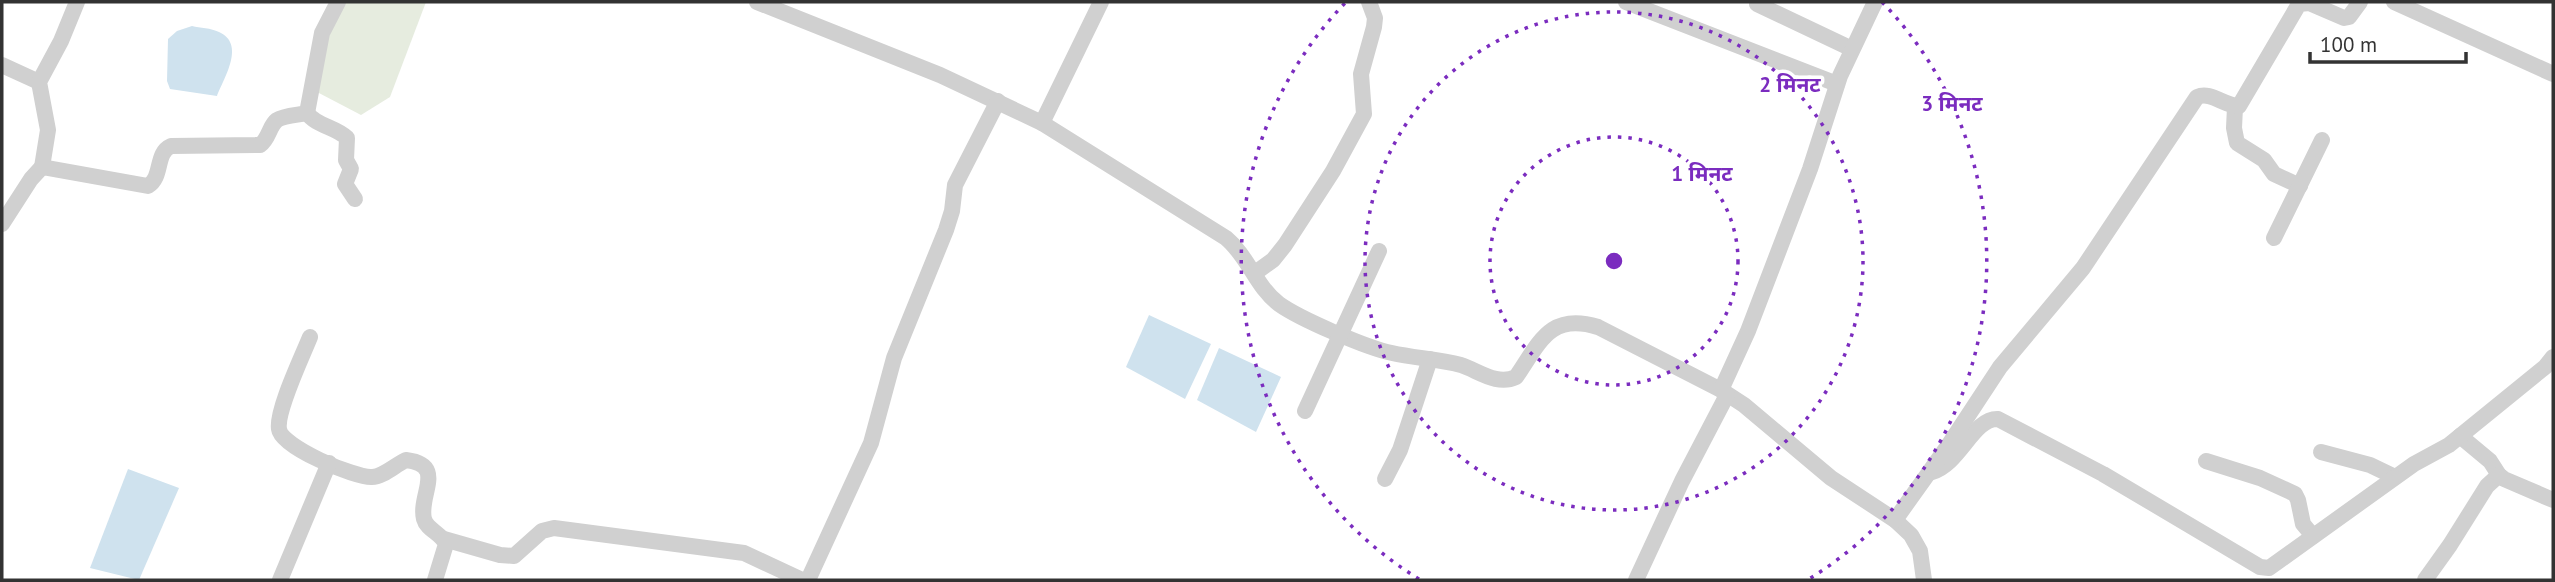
<svg xmlns="http://www.w3.org/2000/svg" width="2555" height="582" font-family="'PT Sans','Noto Sans Devanagari',sans-serif">
<style>
.grass{fill:#e6ecdf}
.water{fill:#cfe2ee}
.lines{fill:none;stroke-linecap:round;stroke-linejoin:round}
.minor{stroke:#d0d0d0;stroke-width:16}
.ring{fill:none;stroke:#7b2cbf;stroke-width:3.5;stroke-dasharray:3.5 7}
.centre{fill:#7b2cbf;stroke:#fff;stroke-width:3.5}
.ring-label{font-size:21px;text-anchor:middle;font-weight:bold;fill:#7b2cbf;stroke:#fff;stroke-width:7;stroke-linejoin:round;paint-order:stroke}
</style>
<rect width="100%" height="100%" fill="#fff"/>
<path class="grass" d="M345,2H426L390,97L361,115L317,92L323,44Z"/>
<g class="water">
<path d="M192,26C200,28 211,28 219,32C246,44 224,78 217,96L170,89L167,81L168,39L177,31Z"/>
<path d="M1149,315L1211,344L1185,399L1126,367Z"/>
<path d="M1219,348L1281,377L1256,432L1197,400Z"/>
<path d="M128,469L179,488L139,580L90,568Z"/>
</g>
<g class="lines">
<g class="minor">
<path d="M757,2L940,75L1042,123L1226,238C1248,256 1256,287 1279,304C1300,319 1367,348 1392,353C1415,358 1438,359 1461,365C1479,371 1497,386 1516,377C1540,342 1550,312 1598,327L1721,390L1744,405L1831,478L1895,520L1911,535L1920,551L1924,580"/>
<path d="M1626,2L1837,84"/>
<path d="M2394,2L2553,74"/>
<path d="M1757,4L1852,49"/>
<path d="M2,65L39,82"/>
<path d="M2235,107L2234,128L2237,143L2264,160L2274,174L2300,186"/>
<path d="M307,113C316,126 336,127 347,138L346,160L351,169L345,184L355,199"/>
<path d="M1042,123L1101,2"/>
<path d="M42,167L48,130L39,82L61,41L77,2"/>
<path d="M2,224L31,179L42,167L148,186C163,177 155,153 171,146L260,145C269,139 269,126 277,120C284,115 299,115 307,113L322,33L338,2"/>
<path d="M2274,238L2322,140"/>
<path d="M1255,273L1273,260L1285,245L1333,171L1364,114L1361,74L1374,27L1375,18L1369,2"/>
<path d="M310,337C302,357 276,411 279,429C281,447 355,478 372,477C383,477 395,465 406,460C447,465 418,495 424,519C427,530 441,533 446,544L435,580"/>
<path d="M1721,390L1748,331L1810,169L1840,76L1875,2"/>
<path d="M1305,411L1379,251"/>
<path d="M2460,436L2490,461L2499,475L2504,479L2553,500"/>
<path d="M2321,452L2370,465L2395,477"/>
<path d="M2206,461L2260,478L2295,494L2298,500L2303,524L2313,536"/>
<path d="M1932,472C1960,464 1973,418 1998,419L2103,474L2260,567L2269,568L2414,464L2449,445L2545,367L2553,357"/>
<path d="M1385,479L1400,450L1430,359"/>
<path d="M1895,520L1950,443L2000,367L2083,268L2197,97C2211,91 2224,106 2239,106L2299,4L2309,3L2344,18L2349,17L2360,2"/>
<path d="M444,539L500,555L514,556L542,531L554,528L744,553L802,580"/>
<path d="M280,580L329,463"/>
<path d="M808,580L871,443L894,358L946,230L952,211L955,185L998,101"/>
<path d="M1636,580L1682,481L1727,395"/>
<path d="M2425,580L2450,545L2487,486L2499,475"/>
</g>
</g>
<g class="ring">
<circle cx="1614" cy="261" r="124"/>
<circle cx="1614" cy="261" r="249"/>
<path d="M1419 579A373 373 0 0 1 1346 2M1882 2A373 373 0 0 1 1809 579"/>
</g>
<circle cx="1614" cy="261" r="10" class="centre"/>
<g class="ring-label">
<text x="1790" y="92">2 मिनट</text>
<text x="1952" y="111">3 मिनट</text>
<text x="1702" y="181">1 मिनट</text>
</g>
<rect width="2555" height="582" fill="none" stroke="#333333" stroke-width="7"/>
<path d="M2310 52v10h156v-10" fill="none" stroke="#333333" stroke-width="3.5"/>
<text x="2320" y="52" font-size="21" fill="#333333" stroke="#ffffff" stroke-width="5" paint-order="stroke">100 m</text>
</svg>
